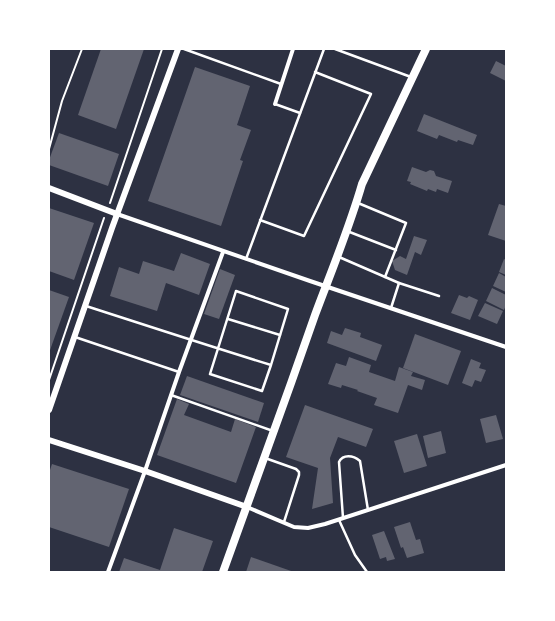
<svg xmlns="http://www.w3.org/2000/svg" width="555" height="621" font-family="'Roboto Serif',serif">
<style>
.building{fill:#626471}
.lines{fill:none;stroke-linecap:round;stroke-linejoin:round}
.path{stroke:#fff;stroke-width:2}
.service{stroke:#fff;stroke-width:2.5}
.minor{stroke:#fff;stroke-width:4}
.tertiary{stroke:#fff;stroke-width:6}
.primary{stroke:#fff;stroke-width:8}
</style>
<rect width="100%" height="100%" fill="#2d3142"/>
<g class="building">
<path d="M101,49H144L116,129L78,115Z"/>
<path d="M496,61L506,66V81L490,73Z"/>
<path d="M195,67L250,86L237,125L251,130L240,160L243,161L221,226L148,201Z"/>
<path d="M424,114L477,135L473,145L458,140L457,142L439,135L437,139L417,131Z"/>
<path d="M59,133L119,154L108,186L49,165V160Z"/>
<path d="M412,167L426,172L430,170L434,171L436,176L452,181L448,193L437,189L436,192L428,189L427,191L410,184L411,182L407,181Z"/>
<path d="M499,204L506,206V241L488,235Z"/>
<path d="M49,208L94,223L74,280L49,271Z"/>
<path d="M414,236L427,240L421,255L415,252L407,275L395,270L392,261L400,256L406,259Z"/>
<path d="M181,253L210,264L199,295L166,283L157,311L110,296L119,267L139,274L143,261L174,271Z"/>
<path d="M504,259L506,260V275L499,272Z"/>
<path d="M220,269L235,275L219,319L204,314Z"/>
<path d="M499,273L506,277V292L493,286Z"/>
<path d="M492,288L506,295V305L504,310L486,301Z"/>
<path d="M49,290L69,297L49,353Z"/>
<path d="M459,295L467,298L469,296L478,300L470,320L451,313Z"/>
<path d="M485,303L503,311L497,324L478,316Z"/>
<path d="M345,328L361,333L360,337L382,345L376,361L327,343L331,331L342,335Z"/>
<path d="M415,334L461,351L448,385L403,368Z"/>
<path d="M349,357L371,365L369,372L395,381L399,367L413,372L411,376L425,380L422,390L408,385L398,413L374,405L377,398L357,391L358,390L342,385L341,388L328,384L336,363L346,366Z"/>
<path d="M471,359L481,363L479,368L486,370L481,382L475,380L472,387L462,383Z"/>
<path d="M187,376L264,403L258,422L180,395Z"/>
<path d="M177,399L189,404L184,415L231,432L235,419L256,427L236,483L157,455Z"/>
<path d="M305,405L373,429L366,447L338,437L330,458L333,503L312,509L318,468L286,457Z"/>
<path d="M496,415L503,439L486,443L480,419Z"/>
<path d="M441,431L446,453L428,458L423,436Z"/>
<path d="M417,434L427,466L404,473L394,441Z"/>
<path d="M52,464L129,489L109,547L49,527V473Z"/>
<path d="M410,522L416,540L420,539L424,553L407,558L403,547L401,548L394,527Z"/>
<path d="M174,528L213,541L202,572H119L124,558L160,570Z"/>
<path d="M384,531L395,559L387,561L386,557L380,559L372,535Z"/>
<path d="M251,557L294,572H246Z"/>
</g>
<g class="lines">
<g class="path">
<path d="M49,149L62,101L82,49"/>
<path d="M110,203L162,49"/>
<path d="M49,380L104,218"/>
</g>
<g class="service">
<path d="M184,49L281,84"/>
<path d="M335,49L411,77"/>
<path d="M275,104L300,113"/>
<path d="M358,203L406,223L385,277"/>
<path d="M260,220L304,236L371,94L315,72"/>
<path d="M347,231L396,250"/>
<path d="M339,257L399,283"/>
<path d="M246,259L324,49"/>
<path d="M86,306C148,326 209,346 271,365L288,309L236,291L210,374L262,391L271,365"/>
<path d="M391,308L399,283L439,296"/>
<path d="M228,319L280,335"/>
<path d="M75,337L179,372"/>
<path d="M171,395L273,431"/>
<path d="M265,458L296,469L299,472V475L284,522"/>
<path d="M343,518L339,462C343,454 353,455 360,461L368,510"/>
<path d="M339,520L355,555L367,572"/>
</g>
<g class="minor">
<path d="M275,104L293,49"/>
<path d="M117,214L310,281L506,347"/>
<path d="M247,507L294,527L308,528L325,524L506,465"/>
<path d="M108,572L145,471L179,372L223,252"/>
</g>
<g class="tertiary">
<path d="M49,188L117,214"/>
<path d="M49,410L112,228L178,49"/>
<path d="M49,440L145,471L247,507"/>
</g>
<path class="primary" d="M223,572C254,487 285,401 315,315C331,272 349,229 362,184L426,49"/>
</g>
<rect width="555" height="621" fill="none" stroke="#ffffff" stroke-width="100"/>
</svg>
